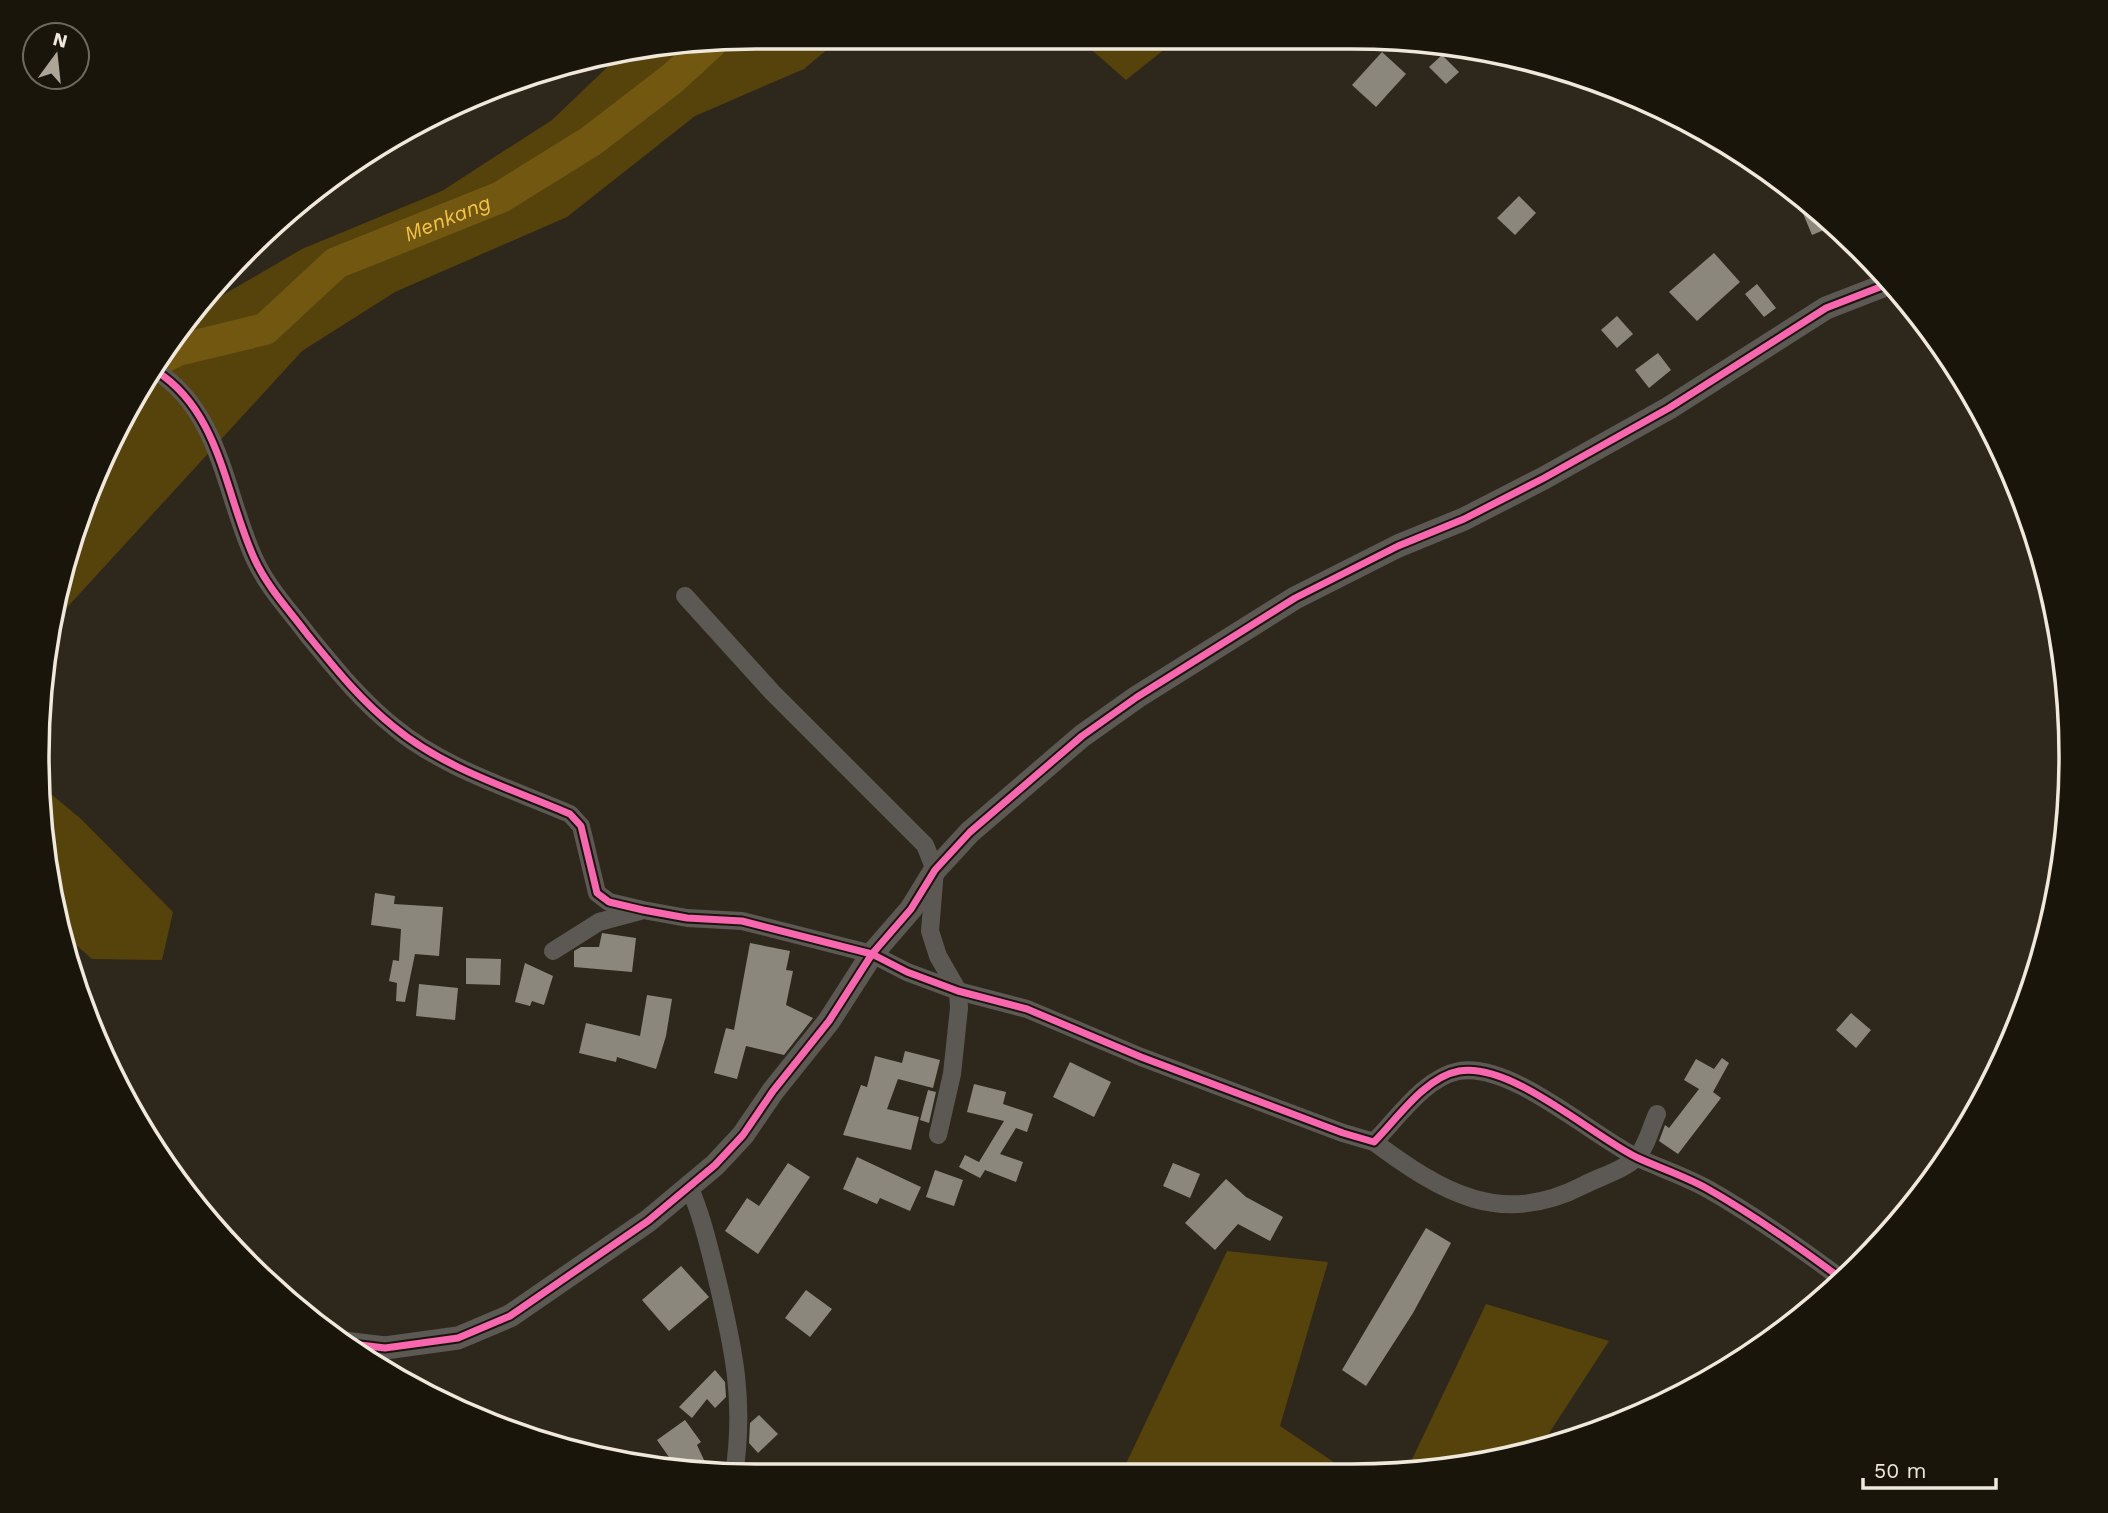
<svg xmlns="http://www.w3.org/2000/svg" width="2108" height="1513" font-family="'Work Sans',sans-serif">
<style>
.green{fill:#56420b}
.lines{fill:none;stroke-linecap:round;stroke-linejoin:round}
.river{stroke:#725711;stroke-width:32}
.building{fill:#8c877c}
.minor{stroke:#5c5954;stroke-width:18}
.tertiary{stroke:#5c5954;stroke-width:23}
.cycleway-casing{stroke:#1a150b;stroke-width:11}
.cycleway{stroke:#f766af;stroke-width:7}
.labels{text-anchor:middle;stroke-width:7;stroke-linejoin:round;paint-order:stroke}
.water-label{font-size:21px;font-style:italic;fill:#f5c346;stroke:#1a150b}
.rim{fill:none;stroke:#f0e9db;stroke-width:3.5}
</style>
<rect width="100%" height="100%" fill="#2e281c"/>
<g class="green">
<path d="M756,37H842L804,69L695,116L567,217L395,292L302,351L50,626L111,439L197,310L302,249L442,191L552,120L620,55Z"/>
<path d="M1077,37H1180L1126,80Z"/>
<path d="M38,783L81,819L173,912L162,960L92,959L66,936L43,850Z"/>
<path d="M1227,1251L1328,1262L1280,1426L1347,1471L1123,1470Z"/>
<path d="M1486,1304L1609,1341L1542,1444L1446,1470H1407Z"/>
</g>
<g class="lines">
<path class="river" id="s1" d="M166,356L178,350L265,329L336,263L501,197L591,141L673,78L711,43"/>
</g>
<g class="building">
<path d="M1382,52L1406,74L1376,107L1352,85Z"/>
<path d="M1442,55L1459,72L1446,84L1429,67Z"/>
<path d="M1519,196L1536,213L1515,235L1497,218Z"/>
<path d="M1814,207L1826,215L1836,225L1812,235L1802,211Z"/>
<path d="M1714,253L1740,282L1697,321L1669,292Z"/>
<path d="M1757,284L1776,308L1764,317L1745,294Z"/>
<path d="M1617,316L1633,334L1617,348L1601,330Z"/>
<path d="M1658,353L1671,370L1649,388L1635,370Z"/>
<path d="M375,893L395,896L394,904L443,907L439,956L415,954L405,1002L396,1001L397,983L389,981L393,960L399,961L401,929L371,925Z"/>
<path d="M602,933L636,938L632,972L574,967V951L581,947H599Z"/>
<path d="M750,943L790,951L786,970L793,971L786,1005L813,1018L784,1055L746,1046L737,1079L714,1073L726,1028L734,1030Z"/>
<path d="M466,958L501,959L500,985L466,984Z"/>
<path d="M525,963L553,976L544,1005L532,1001L530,1006L515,1002Z"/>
<path d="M419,984L458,988L455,1020L416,1016Z"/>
<path d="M647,995L672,999L666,1036L656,1069L617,1057L616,1062L579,1053L586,1023L640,1036Z"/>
<path d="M1851,1013L1871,1030L1856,1048L1836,1030Z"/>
<path d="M905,1051L940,1060L933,1088L898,1079L887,1109L919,1117L911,1150L843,1135L861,1085L867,1087L875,1056L902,1063Z"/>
<path d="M1722,1058L1729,1063L1713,1092L1721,1098L1678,1154L1659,1141L1665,1125L1669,1128L1699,1089L1684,1080L1696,1059L1714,1069Z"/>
<path d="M1070,1062L1111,1082L1094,1117L1053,1097Z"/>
<path d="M974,1084L1006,1092L1003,1104L1033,1114L1027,1132L1016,1128L1000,1154L1023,1162L1016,1182L985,1170L980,1178L959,1167L965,1155L979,1162L1004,1121L967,1112Z"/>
<path d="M928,1090L936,1092L929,1123L920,1120Z"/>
<path d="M857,1157L921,1187L910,1211L880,1198L877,1204L843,1189Z"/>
<path d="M788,1163L810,1177L758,1254L725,1231L747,1198L759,1206Z"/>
<path d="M1173,1163L1200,1174L1190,1198L1163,1186Z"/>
<path d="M935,1170L963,1180L954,1206L926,1197Z"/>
<path d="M1226,1179L1246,1197L1283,1217L1270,1241L1238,1224L1215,1250L1185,1223Z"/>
<path d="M1426,1228L1451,1243L1413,1313L1366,1386L1342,1370Z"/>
<path d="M681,1266L709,1297L669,1331L642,1300Z"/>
<path d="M806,1290L832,1309L810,1337L785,1318Z"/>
<path d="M715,1370L725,1382L726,1397L715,1408L707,1399L692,1418L679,1407Z"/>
<path d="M759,1415L778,1434L758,1453L749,1443L750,1423Z"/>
<path d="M685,1420L701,1442L697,1445L711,1475L678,1470L657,1440Z"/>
</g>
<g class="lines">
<g class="minor">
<path d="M156,371C221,412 225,496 255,560C268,588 289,610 307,634C334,667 360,700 394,727C443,768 512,789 570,814L581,826L597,893L609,902L643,910L687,918L742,921L872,954L907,972L958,991L1027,1009L1141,1057L1343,1133L1374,1142C1397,1119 1425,1077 1459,1071C1512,1062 1592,1136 1638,1158C1660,1168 1684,1176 1706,1188C1754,1215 1799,1247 1843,1280"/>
<path d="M685,596L772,692L925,845L935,870L930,931L938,956L958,991L959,1008L952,1074L938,1135"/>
<path d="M553,951L599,922L640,911"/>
<path d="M1374,1142C1443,1193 1501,1228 1584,1185C1599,1177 1624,1170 1636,1158C1646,1148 1651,1127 1657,1114"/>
<path d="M689,1186C702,1216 709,1247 717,1279C734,1350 745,1401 734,1475"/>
</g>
<path class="tertiary" d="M344,1343L385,1348L458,1338L510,1316L648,1221L715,1165L743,1135L773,1091L829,1021L872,954L911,909L935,870L970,832L1082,736L1137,697L1295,598L1398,546L1464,519L1544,478L1669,408L1826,308L1893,282"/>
<defs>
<g id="cycleway">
<path d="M156,371C221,412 225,496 255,560C268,588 289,610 307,634C334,667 360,700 394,727C443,768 512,789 570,814L581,826L597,893L609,902L643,910L687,918L742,921L872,954L907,972L958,991L1027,1009L1141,1057L1343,1133L1374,1142C1397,1119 1425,1077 1459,1071C1512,1062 1592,1136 1638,1158C1660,1168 1684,1176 1706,1188C1754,1215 1799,1247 1843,1280"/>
<path d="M344,1343L385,1348L458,1338L510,1316L648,1221L715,1165L743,1135L773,1091L829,1021L872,954L911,909L935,870L970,832L1082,736L1137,697L1295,598L1398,546L1464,519L1544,478L1669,408L1826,308L1893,282"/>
</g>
</defs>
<use href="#cycleway" class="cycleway-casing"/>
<use href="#cycleway" class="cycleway"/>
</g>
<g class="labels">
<g class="water-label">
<text dy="7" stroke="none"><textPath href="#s1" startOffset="320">Menkang</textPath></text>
</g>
</g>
<path d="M0 0H2108V1513H0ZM756 49H1352A707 707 0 0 1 2059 756V757A707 707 0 0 1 1352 1464H756A707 707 0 0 1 49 757V756A707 707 0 0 1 756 49Z" fill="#1a150b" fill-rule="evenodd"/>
<path class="rim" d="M756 49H1352A707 707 0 0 1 2059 756V757A707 707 0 0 1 1352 1464H756A707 707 0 0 1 49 757V756A707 707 0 0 1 756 49Z"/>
<g transform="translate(56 56) rotate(15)"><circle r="33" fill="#1a150b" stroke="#706a5e" stroke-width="2"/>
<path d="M0-5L12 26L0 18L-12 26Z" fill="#aca598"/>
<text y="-10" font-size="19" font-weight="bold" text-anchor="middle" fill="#f0e9db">N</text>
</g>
<path d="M1863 1478v10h133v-10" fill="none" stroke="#f0e9db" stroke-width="3.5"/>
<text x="1874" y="1478" font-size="21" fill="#f0e9db" stroke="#1a150b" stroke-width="5" paint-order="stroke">50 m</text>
</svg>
